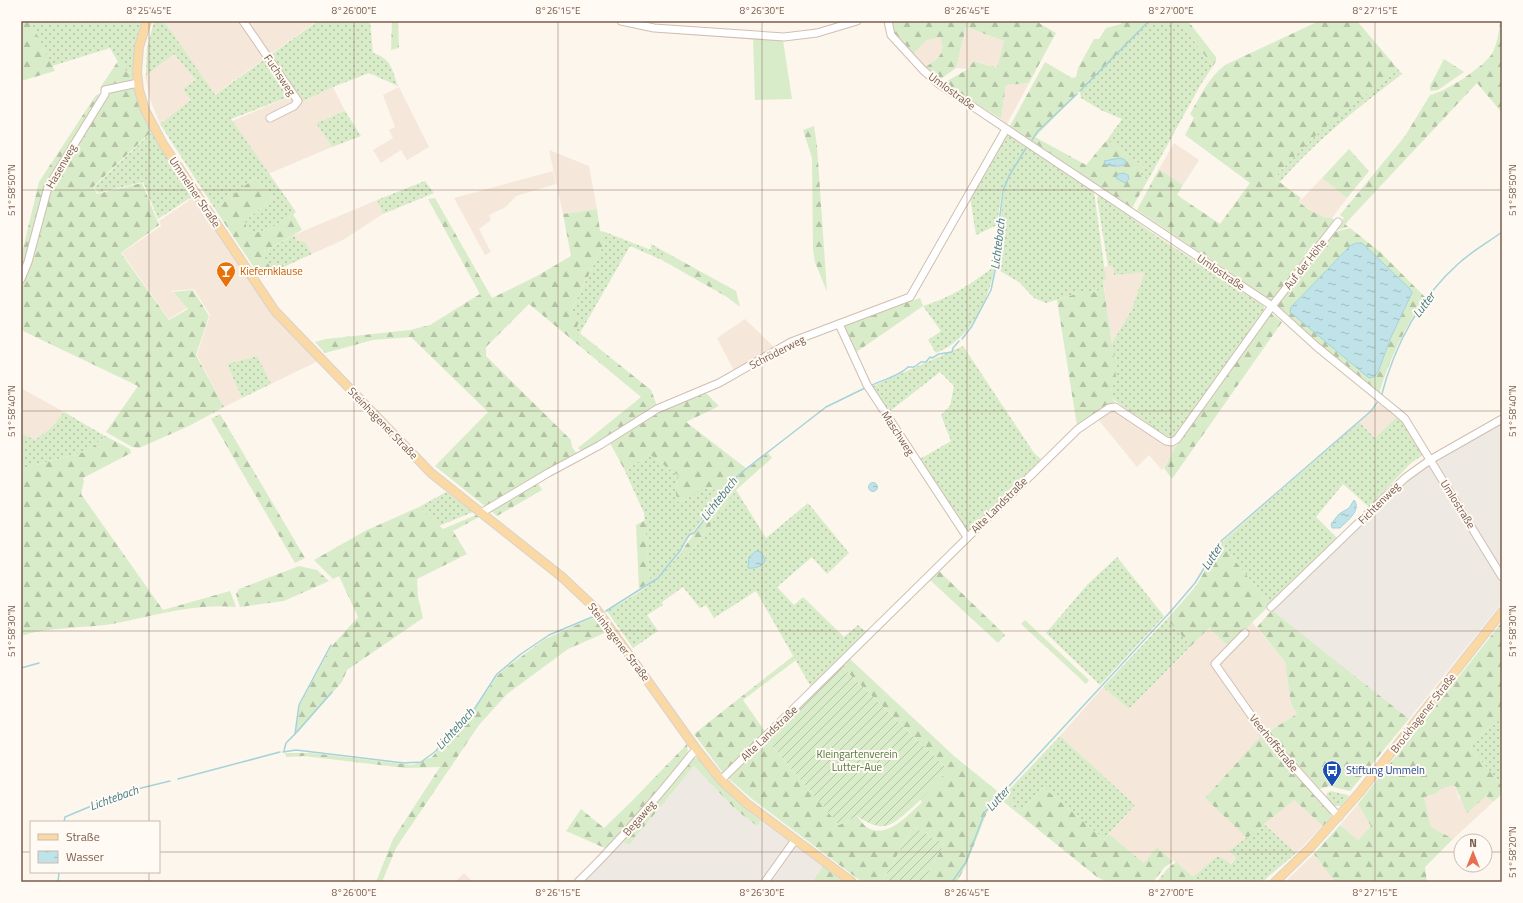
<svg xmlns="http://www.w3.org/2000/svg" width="1523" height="903" font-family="'Titillium Web',sans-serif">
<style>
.residential{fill:#f5e8da}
.industrial{fill:#efe9e4}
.grass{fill:url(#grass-dots)}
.forest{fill:url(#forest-firs);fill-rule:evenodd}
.garden{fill:url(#garden-furrows)}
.pitch{fill:#d8ecc9}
.water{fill:url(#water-ripples);stroke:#a5d3da}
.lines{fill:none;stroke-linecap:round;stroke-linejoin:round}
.stream{stroke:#a5d3da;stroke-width:1.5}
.minor-casing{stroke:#d1beb0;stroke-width:9}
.major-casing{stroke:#dad1cd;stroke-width:10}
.minor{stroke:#fff;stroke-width:7}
.major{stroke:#fbd9a5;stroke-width:8}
.ticks{fill:none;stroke:#7a5c4d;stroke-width:1;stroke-opacity:0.45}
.labels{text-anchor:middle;stroke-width:4;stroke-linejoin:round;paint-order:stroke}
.street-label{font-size:11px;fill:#7a5c4d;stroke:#fffaf3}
.food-label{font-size:11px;fill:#c56008;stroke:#fffaf3;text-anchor:start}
.park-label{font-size:11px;fill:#537a41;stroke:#fffaf3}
.transit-label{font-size:11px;fill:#164399;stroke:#fffaf3;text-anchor:start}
.water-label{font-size:12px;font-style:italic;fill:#437c86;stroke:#fffaf3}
.neatline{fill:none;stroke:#7a5c4d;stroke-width:1.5}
.ticks-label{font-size:10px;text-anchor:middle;fill:#7a5c4d}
</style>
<defs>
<pattern id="grass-dots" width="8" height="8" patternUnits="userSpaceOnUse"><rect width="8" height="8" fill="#d8ecc9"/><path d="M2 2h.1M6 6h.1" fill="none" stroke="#b4c2a5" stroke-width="1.8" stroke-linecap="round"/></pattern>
<pattern id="forest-firs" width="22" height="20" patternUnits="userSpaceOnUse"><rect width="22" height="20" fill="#d8ecc9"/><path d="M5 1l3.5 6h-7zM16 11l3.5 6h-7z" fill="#b4c2a5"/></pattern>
<pattern id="garden-furrows" width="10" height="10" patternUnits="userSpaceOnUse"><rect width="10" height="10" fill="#d8ecc9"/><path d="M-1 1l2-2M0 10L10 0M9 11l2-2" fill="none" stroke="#b4c2a5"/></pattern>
<pattern id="water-ripples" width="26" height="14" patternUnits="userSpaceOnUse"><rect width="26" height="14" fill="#bfe3e8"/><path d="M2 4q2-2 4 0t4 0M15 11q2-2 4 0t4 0" fill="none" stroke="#a0bbbe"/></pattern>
</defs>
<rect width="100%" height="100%" fill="#fdf6ec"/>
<g class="residential">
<path d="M164,21H313L314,23L214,95Z"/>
<path d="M966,27L1004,41L997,68L975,61L968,69L956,68Z"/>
<path d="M940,36L944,46L942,54L925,68L913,54L927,40Z"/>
<path d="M174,54L196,80L191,100L160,124L150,99L145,75Z"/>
<path d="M1029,83L1007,124L1001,119L1006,85Z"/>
<path d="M333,87L345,111L316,123L332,147L268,174L232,121L296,94L301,102Z"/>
<path d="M399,87L429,147L407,160L401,150L381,163L373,150L393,138L389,130L395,127L383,95Z"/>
<path d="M1174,143L1199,160L1183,185L1159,169Z"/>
<path d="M549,150L589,166L597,209L563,214Z"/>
<path d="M553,171L556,184L516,196L506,207L489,215L491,220L479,229L491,252L485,255L454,198Z"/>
<path d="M1322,178L1347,198L1332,218L1318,215L1299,202Z"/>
<path d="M194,197L253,285L318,361L271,384L256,356L227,364L242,398L224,407L197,355L210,315L194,289L172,291L187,308L169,319L122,253L161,226L159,221Z"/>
<path d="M377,200L383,214L343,240L312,254L305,242H297L294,235Z"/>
<path d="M1113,265L1114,275L1146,271L1131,311L1112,343L1103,280H1106L1104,267Z"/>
<path d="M745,319L774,347L734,371L717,338Z"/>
<path d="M21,388L64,412L52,427L35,440L21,433Z"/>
<path d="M1380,403L1398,416L1375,438L1359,422Z"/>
<path d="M1114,409L1176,446L1162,470L1149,455L1137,467L1097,418Z"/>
<path d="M1252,622L1285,662L1291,704L1297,714L1260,737L1205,798L1247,838L1229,851L1236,858L1230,864L1220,857H1216L1193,877L1157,847L1144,863L1109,834L1135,805L1060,736L1103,687L1129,709L1209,628L1228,646Z"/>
<path d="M1445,786H1455L1459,799L1486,796L1493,802L1453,839L1431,827L1424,797H1429Z"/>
<path d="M1294,800L1323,826L1296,853L1264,824Z"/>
<path d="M1358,804L1371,826L1358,840L1340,825Z"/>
<path d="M1314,854L1335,882H1285L1289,878Z"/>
<path d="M464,873L473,882H455Z"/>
</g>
<g class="industrial">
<path d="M1502,422V603L1409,719L1272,610L1405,480L1426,465Z"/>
<path d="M694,766L735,809L757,826L761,821L823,866L812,882H581L623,842L629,845Z"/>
</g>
<g class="grass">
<path d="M30,21H142L135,45L133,72L127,73L120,59L118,62L110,48L52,66Z"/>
<path d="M154,21H164L215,95L315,23L314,21H370L373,53C391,58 392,69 398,86L369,73L333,87L301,102L296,94L231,119L296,212L270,229L248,234L245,221L273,198L256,177L215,209L160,124L191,100L183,89L196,80L174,54L146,75L147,48Z"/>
<path d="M1151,21H1179L1213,66L1201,84L1148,180L1139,174L1144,167L1107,140L1122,119L1101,110L1081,98L1080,92L1128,42Z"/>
<path d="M1398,69L1402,74C1359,107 1315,141 1280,182L1274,178C1294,156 1314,136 1336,117C1356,100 1378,87 1398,69Z"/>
<path d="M345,111L361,136L332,147L316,123Z"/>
<path d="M152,132L193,196L158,219L143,182L98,193L94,187Z"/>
<path d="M1005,133L1094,192L1106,280H1103L1104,289L1090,293H1079L1046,303L1034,298L1019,282L997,269L999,234L1004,189L1002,190L997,225L976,235L970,197Z"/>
<path d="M425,181L434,193L383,214L377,200Z"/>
<path d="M1099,195L1158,237L1264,306V310L1177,436L1167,437L1111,398V390L1116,378L1112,343L1131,311L1145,272L1114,275L1113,266H1108L1097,198Z"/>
<path d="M605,232L651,250V244L667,253L662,260L630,246L580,333L576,330L570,313L605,242Z"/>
<path d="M294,235L297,241L305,242L312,254L273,272L262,253Z"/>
<path d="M995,266C988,302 971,339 936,353L928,340L941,331L923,306C952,297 971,284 995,266Z"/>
<path d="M963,346L1034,453L1041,459L967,534L920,459L951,441L941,415L950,406L954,386L940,372L889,412L871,387Z"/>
<path d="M257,356L271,384L242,398L227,364Z"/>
<path d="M64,412L105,436L88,451L21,469V433L35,440L52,427Z"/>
<path d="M1398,416L1405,423L1423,455L1411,463L1369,507L1343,484L1316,517L1337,538L1270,605L1221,543L1359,422L1375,438Z"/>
<path d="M649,454L679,476L675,490L678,502C696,500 696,479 722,493L668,566L659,576L650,582L644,513L625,471Z"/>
<path d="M736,490L766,538L808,503L849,553L827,574L812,557L777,587L794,605L803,597L844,637L858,625L866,632L811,687L756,591L714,618L706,605L700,608L683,587L662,602L663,605L647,615L658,631L633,648L607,611C638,594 658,582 680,553L687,557Z"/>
<path d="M446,492L473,512L439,526L419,507Z"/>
<path d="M1117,557L1164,616L1100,685L1046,633L1087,585Z"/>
<path d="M1167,619L1191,646L1129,709L1103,687Z"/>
<path d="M1502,718V786L1472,750L1471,744L1474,739Z"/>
<path d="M1060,736L1135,805L1104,839L1043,787L1022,811L1003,796Z"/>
<path d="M1331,791L1347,795L1349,796L1341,806H1335L1326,798L1327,793Z"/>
<path d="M1264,824L1296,853L1262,882H1199L1193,877L1216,857H1220L1231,864L1236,858L1229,851Z"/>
</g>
<g class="forest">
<path d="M21,21H30L55,71L21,81Z"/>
<path d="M392,21H398L399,48L391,50Z"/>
<path d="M891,21H1040L1039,23L1056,33L1029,83L1006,85L1001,119L944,83L968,69L974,61L997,68L1004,41L966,27L956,68L938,81L925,68C938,57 947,55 940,37L927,40L913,54L895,36Z"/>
<path d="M1121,21H1151L1128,42L1035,137L1086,165L1107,140L1144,167L1139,174L1148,180L1132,208L1010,126L1045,62L1072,78L1076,77L1078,68L1094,39H1099L1106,28L1121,24Z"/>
<path d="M1179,21H1188L1216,57V61L1213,66Z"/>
<path d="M1319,21H1357L1398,69C1378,87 1356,100 1337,117C1314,136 1294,156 1274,178L1301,198L1299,202C1309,210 1319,217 1332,218L1335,221L1272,301L1137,210L1159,169L1183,185L1177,195L1220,224L1250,183L1185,135L1194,118L1190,114C1200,97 1208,78 1225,65Z"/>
<path d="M1502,21V113L1477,83L1345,224L1348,227L1337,230L1336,228L1344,218L1340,215L1405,136L1430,95C1444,93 1487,65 1493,52C1497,43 1499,32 1500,22Z"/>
<path d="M120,58L127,73L133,72V80L100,88Z"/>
<path d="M1444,59L1464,72L1438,90L1430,91V86Z"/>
<path d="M134,85L137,99L152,131L93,187L97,194L142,183L159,225L121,253L169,320L188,309L173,292L193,290L209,316L196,355L224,407L189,426L139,448L132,447L106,432L138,386L21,330V257L39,182L96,95Z"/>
<path d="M814,126L817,146L827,292L815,262L813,250L812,158L803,130Z"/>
<path d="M1349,149L1369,171L1347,198L1322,178Z"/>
<path d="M256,177L273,198L245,221L248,234L270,229L293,214L302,230L262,253L273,272L261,278L215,209Z"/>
<path d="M435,198L492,298L537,276L571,256L563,214L597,209L600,231L605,232V242L570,313L580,318L576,330L651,390L657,406L597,444L582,451L578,448L641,397L529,304L486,347V356L571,440L572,447L577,454L486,507L435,466L488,412L411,337L373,340L325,353L315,342L326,339L410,330L430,325L480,294L428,199Z"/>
<path d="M1350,228L1380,252L1425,297C1405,328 1389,359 1379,394L1275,306L1335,232ZM1356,243H1362L1410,289L1412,293L1391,337L1378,372L1374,377L1291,307L1350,246Z"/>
<path d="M667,253L736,291L740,307L727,297L662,260Z"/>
<path d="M1104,289L1115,364L1116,378L1111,390V398L1115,402L1077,426L1057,300L1079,293H1090Z"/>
<path d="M920,298L923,306L855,353L844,326L845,325Z"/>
<path d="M1270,312L1282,322L1172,479L1164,468L1174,449Z"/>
<path d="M705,392L719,406L686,422L747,469L768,453L772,458L736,490L687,557L680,553L723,495C703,477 695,500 678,502L675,490L679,476L649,454L625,471L609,441L657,412Z"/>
<path d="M220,414L305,558L295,563L211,419Z"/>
<path d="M105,436L130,449L131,453L83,478L84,481L81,494L163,610L230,591L236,607C193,603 154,616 112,624C81,629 51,626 21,636V469L88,451Z"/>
<path d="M538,483L542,490L497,516L491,511Z"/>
<path d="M419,507L443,529L476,515L479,517L453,531L467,554L417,579L418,597L423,618L347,670L342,682L298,732L295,731L300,705L331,647L358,617L339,576L333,579L314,560L365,531Z"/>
<path d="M645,520L650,582L639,589L636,525Z"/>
<path d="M1221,543L1270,605L1228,646L1209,628L1191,646L1167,619L1196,586Z"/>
<path d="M299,566L317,570L329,581L284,601L240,607L236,594L239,589Z"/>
<path d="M939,571L1005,635L998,643L930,580Z"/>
<path d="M1272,610L1409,719L1350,791L1329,786L1320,789L1268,732L1297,714L1291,704L1285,662L1257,627Z"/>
<path d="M597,616L607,632L568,649L507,694L479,725L402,839L396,848L382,882H376L393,839L440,767L405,768L304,756L286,757L285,753H310L412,765L432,757L475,709L498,675L506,668L545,639Z"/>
<path d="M1025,620L1089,680L1086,684L1021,624Z"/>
<path d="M1502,622V695L1500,696L1502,699V718L1474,739L1471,744L1472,750L1502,786V794L1493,802L1486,796L1467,813L1455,786C1440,785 1437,796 1424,797L1431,827L1453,839L1425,867L1427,882H1335L1314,854L1340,825L1358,840L1371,826L1358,804Z"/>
<path d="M793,656L796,660L743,700L766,733L723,773L694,734Z"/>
<path d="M850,659L954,756L1022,811L1043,787L1104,839L1109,834L1144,863L1157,847L1173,861L1164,868L1153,882H1107L1097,877L1000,799L987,812L967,863L957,882H923L944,844L913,827L882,882H862L752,799L728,778L767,740L839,825L857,816C860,819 862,823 865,826C885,842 909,814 922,802L920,799L945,773V767L842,667Z"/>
<path d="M1260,737L1330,812L1331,817L1323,826L1294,800L1247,838L1205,798Z"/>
<path d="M687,744L688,754L651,800L607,849L566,831L581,809L604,828L632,801Z"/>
<path d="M693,758H698L734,799L761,821L757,826L735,809L694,766L629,845L623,842Z"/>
<path d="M1176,862L1199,882H1157L1167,869Z"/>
<path d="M823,866L843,882H812Z"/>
</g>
<g class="garden">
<path d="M842,667L945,767V773C934,785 900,824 885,826C874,827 866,822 857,816L839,825L767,740Z"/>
<path d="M913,827L944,844L923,882H882Z"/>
</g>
<path class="pitch" d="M753,37L783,40L792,99L755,100Z"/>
<g class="water">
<path d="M1120,158L1125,160L1126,164C1120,167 1111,167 1105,164L1104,161Z"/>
<path d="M1124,173L1128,175L1129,179L1125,183L1116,178L1118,174Z"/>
<path d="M1356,243H1362L1410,289L1412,293L1391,337L1378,372L1374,377L1369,378L1290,312L1291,307L1350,246Z"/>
<circle cx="873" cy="487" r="4.5"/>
<path d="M1354,500C1362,510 1347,521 1340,528H1332L1331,524L1339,514L1349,508Z"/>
<path d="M756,551L761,552L765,560C764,566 754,569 748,568L749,557Z"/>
</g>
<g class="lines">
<g class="stream">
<path d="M1080,91L1149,21"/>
<path d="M1032,140L1038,131L1077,94"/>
<path d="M962,339L972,326L991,290L996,266L997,239L1003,191L1009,176L1026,148"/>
<path d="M872,385C883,380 901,375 908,367H914L921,362H926L930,357L932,358L939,354L952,352L953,348L959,341"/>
<path d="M1381,397C1394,347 1419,299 1458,264C1471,252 1487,243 1502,232"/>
<path d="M606,611L658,578L680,551L689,535L694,533L710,512V508L732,481L746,469L826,407L865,388"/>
<path d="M21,668L39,663"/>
<path d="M295,734L332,692"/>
<path d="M284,751L286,743L295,734L299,705L331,645"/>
<path d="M283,752L296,750L404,763L421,762L436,751L446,736L475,708L497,674L521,654L549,635L597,615"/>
<path d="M178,779L280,752"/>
<path d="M64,822L65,817L125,792L170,781"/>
<path d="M58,882L59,872"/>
<path d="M952,882L966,862L985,812L1171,611L1195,583L1220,542L1371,411L1379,400"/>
</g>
<defs>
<g id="minor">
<path d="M243,21L298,101L294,106L270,118"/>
<path d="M621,21L654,28L784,37L817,33L857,21"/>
<path d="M888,21L891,35L923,70L939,84L1272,306L1317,347L1397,412L1405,419L1502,577"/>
<path d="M21,279L28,262L48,187L105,94V90L138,83"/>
<path d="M839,324L867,385L967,537"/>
<path d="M481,513L548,473L600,445L657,409L719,383L791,342L910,297L1006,129"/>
<path d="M1271,607L1405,478L1430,460L1502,419"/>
<path d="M1245,633L1215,664L1265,735L1339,817"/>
<path d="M721,780L1078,429L1109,408L1115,407L1166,441L1172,442L1177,439L1272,306L1338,222"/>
<path d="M578,882C619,842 656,799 692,754L697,750"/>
<path d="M765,882L795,840"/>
</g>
<g id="major">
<path d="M147,21L139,47L137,72L139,90L145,110L163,144L275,311L431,473L562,577L597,610L697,750L721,780L746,803L852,882"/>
<path d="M1275,882L1310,848L1360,792L1502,612"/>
</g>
</defs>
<use href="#minor" class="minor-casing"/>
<use href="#major" class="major-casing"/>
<use href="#minor" class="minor"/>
<use href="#major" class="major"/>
</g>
<path class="ticks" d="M149,21V822M354,21V882M558,21V882M762,21V882M967,21V882M1171,21V882M1375,21V882M21,190H1502M21,411H1502M21,631H1502M21,852H31M159,852H1461M1485,852H1502M149,872V882"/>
<defs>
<symbol id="bar-pin" viewBox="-11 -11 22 30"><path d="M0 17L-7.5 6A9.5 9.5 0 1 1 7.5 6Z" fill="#e8710a" stroke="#fffaf3"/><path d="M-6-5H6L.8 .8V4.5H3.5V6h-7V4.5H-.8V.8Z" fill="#fff"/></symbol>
<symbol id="bus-pin" viewBox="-11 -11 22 30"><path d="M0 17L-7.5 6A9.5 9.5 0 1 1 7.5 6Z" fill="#1a4fb4" stroke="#fffaf3"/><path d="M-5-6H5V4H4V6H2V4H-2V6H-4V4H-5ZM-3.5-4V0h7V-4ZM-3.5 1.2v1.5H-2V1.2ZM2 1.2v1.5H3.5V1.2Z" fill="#fff"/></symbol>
</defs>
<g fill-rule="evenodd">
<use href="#bar-pin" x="215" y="260" width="22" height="30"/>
<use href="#bus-pin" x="1321" y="759" width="22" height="30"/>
</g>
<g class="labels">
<g class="street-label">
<text transform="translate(280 75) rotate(56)" y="4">Fuchsweg</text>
<text transform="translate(952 91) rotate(36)" y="4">Umlostraße</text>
<text transform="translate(61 166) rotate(-60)" y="4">Hasenweg</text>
<text transform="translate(195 192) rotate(56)" y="4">Ummelner Straße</text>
<text transform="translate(1305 264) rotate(-52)" y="4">Auf der Höhe</text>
<text transform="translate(1221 272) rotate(34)" y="4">Umlostraße</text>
<text transform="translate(777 352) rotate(-27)" y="4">Schröderweg</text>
<text transform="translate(383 423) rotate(46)" y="4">Steinhagener Straße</text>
<text transform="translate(898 433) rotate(57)" y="4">Maschweg</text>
<text transform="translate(1379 503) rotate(-45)" y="4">Fichtenweg</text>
<text transform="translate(1458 504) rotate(58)" y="4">Umlostraße</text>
<text transform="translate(999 505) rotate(-45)" y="4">Alte Landstraße</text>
<text transform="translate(619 642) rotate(53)" y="4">Steinhagener Straße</text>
<text transform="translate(1423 713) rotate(-52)" y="4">Brockhagener Straße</text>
<text transform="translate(769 733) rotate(-44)" y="4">Alte Landstraße</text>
<text transform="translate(1274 743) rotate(51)" y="4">Veerhoffstraße</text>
<text transform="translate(639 818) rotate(-49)" y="4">Begaweg</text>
</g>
<g class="food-label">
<text x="240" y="275">Kiefernklause</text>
</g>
<g class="park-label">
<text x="857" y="758">Kleingartenverein<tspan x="857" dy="13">Lutter-Aue</tspan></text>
</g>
<g class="transit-label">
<text x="1346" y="774">Stiftung Ummeln</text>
</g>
<g class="water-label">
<text transform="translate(998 244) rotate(-83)" y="4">Lichtebach</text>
<text transform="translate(1424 305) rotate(-53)" y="4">Lutter</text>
<text transform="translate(719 499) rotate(-52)" y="4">Lichtebach</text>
<text transform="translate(1212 557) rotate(-57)" y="4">Lutter</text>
<text transform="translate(455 729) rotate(-48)" y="4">Lichtebach</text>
<text transform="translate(114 798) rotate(-20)" y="4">Lichtebach</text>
<text transform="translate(998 799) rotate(-48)" y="4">Lutter</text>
</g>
</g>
<rect width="1523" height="903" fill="none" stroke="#fffaf3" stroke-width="44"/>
<rect x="30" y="821" width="130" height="52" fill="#fffaf3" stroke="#cabbb1"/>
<rect x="38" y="834" width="20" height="6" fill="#fbd9a5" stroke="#cabbb1"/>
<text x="66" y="841" font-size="12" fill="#7a5c4d">Straße</text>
<rect x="38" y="851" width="20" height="12" fill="url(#water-ripples)" stroke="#cabbb1"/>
<text x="66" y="861" font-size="12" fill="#7a5c4d">Wasser</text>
<g transform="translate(1473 853)"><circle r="19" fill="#fffaf3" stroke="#cabbb1"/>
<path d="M0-3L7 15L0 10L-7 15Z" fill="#e76f51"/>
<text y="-6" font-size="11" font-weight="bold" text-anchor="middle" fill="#7a5c4d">N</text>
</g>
<rect x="22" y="22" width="1479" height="859" class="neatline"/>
<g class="ticks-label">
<text x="149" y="14">8°25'45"E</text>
<text x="354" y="14">8°26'00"E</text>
<text x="558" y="14">8°26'15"E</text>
<text x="762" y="14">8°26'30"E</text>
<text x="967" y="14">8°26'45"E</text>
<text x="1171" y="14">8°27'00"E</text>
<text x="1375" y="14">8°27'15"E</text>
<text transform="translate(11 190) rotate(-90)" y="4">51°58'50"N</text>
<text transform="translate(1512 190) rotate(-90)" y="4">51°58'50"N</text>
<text transform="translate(11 411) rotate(-90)" y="4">51°58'40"N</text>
<text transform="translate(1512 411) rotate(-90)" y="4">51°58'40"N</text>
<text transform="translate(11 631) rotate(-90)" y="4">51°58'30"N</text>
<text transform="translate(1512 631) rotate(-90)" y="4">51°58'30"N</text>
<text transform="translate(1512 852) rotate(-90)" y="4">51°58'20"N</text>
<text x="354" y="896">8°26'00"E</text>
<text x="558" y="896">8°26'15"E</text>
<text x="762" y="896">8°26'30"E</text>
<text x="967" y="896">8°26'45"E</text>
<text x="1171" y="896">8°27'00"E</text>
<text x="1375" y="896">8°27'15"E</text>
</g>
</svg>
